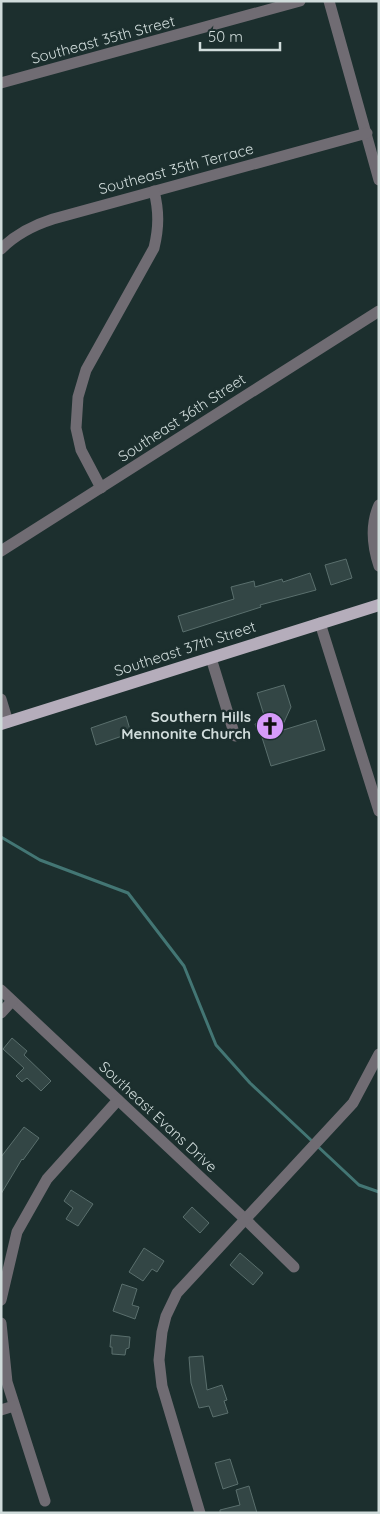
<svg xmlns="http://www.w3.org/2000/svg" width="380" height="1514" font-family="Quicksand,sans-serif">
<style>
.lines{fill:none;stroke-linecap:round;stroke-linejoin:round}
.stream{stroke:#437674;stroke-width:3}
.building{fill:#334645;stroke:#5a6f6d}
.minor{stroke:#706c73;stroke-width:11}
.major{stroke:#b5adbb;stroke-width:12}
.labels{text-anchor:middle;stroke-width:5;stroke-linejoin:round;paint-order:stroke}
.street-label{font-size:15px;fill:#d0dcdb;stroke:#1c2f2e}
.poi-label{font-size:15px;font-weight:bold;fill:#d0dcdb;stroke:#1c2f2e;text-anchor:end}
</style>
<rect width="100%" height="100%" fill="#1c2f2e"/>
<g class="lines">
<path class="stream" d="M1,837L40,860L128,893L184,966L216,1045L250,1083L359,1185L379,1192"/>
</g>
<g class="building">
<path d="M346,559L352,578L331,585L325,565Z"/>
<path d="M310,573L316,590L260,605L261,607L183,632L178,616L234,599L231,587L254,581L255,587L282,579L283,582Z"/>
<path d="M284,685L291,707L280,731L316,720L325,750L271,766L260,731L258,732L255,724L263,721L261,716L264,715L257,693Z"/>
<path d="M126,716L131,733L96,745L91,728Z"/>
<path d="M12,1038L27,1051L24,1055L51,1081L41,1091L27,1078L22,1082L16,1076L24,1068L3,1049Z"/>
<path d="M24,1127L39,1138L23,1160L22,1159L1,1194V1157Z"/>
<path d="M71,1190L93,1204L78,1226L66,1219L73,1208L64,1201Z"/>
<path d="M192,1207L209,1223L200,1233L183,1217Z"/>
<path d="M144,1248L164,1261L157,1272L152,1269L143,1281L129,1272Z"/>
<path d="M240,1253L263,1273L253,1285L230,1265Z"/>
<path d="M122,1284L137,1289L132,1305L139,1307L135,1319L113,1311Z"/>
<path d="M111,1335L130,1337L129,1348L126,1349L125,1355L112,1354V1347H110Z"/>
<path d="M203,1356L207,1390L222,1385L227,1400L224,1401L228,1413L213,1417L209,1406L199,1408L191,1383L189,1357Z"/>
<path d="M230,1459L238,1484L223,1489L215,1463Z"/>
<path d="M249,1486L257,1513H220V1510L240,1505L236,1490Z"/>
</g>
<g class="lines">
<g class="minor">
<path d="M329,1L379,180"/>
<path d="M1,83L300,1"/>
<path d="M1,249C16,234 34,225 53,219L367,133"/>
<path d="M101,488L81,450L76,428L78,397L86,370L154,248C159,227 159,211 154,191"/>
<path d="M379,505C370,525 372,545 379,566"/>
<path d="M1,551L379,311"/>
<path d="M320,623L379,811"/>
<path d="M211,658L235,736"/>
<path d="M1,699L8,722"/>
<path d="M1,990L246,1220L294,1267"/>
<path d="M1,1013L12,1001"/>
<path d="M1,1300L17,1232L47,1179L118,1100"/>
<path d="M1,1323L7,1382L45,1501"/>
<path d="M1,1410L14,1406"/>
<path d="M200,1513L162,1386L159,1360L162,1332L166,1316L177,1293L353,1103L379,1054"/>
</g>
<path class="major" d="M1,724L379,605"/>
</g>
<defs>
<symbol id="church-disc" viewBox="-11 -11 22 22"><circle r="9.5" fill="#d69bfa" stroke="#1c2f2e"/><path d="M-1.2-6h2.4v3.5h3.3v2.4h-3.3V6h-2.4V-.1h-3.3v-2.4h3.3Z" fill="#111"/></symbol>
</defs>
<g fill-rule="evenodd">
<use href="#church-disc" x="254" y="710" width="32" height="32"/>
</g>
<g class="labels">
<g class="street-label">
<text transform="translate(103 40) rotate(-15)" y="5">Southeast 35th Street</text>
<text transform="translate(176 169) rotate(-15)" y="5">Southeast 35th Terrace</text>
<text transform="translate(182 418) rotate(-33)" y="5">Southeast 36th Street</text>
<text transform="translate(185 649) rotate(-18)" y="5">Southeast 37th Street</text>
<text transform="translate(158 1117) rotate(43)" y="5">Southeast Evans Drive</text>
</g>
<g class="poi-label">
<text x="251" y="722">Southern Hills<tspan x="251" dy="17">Mennonite Church</tspan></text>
</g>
</g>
<rect width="380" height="1514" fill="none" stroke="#d0dcdb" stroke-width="5"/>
<path d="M200 42v8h80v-8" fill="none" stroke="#d0dcdb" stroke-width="2.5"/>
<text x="208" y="42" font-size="15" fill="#d0dcdb" stroke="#1c2f2e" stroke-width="4" paint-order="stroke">50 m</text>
</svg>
